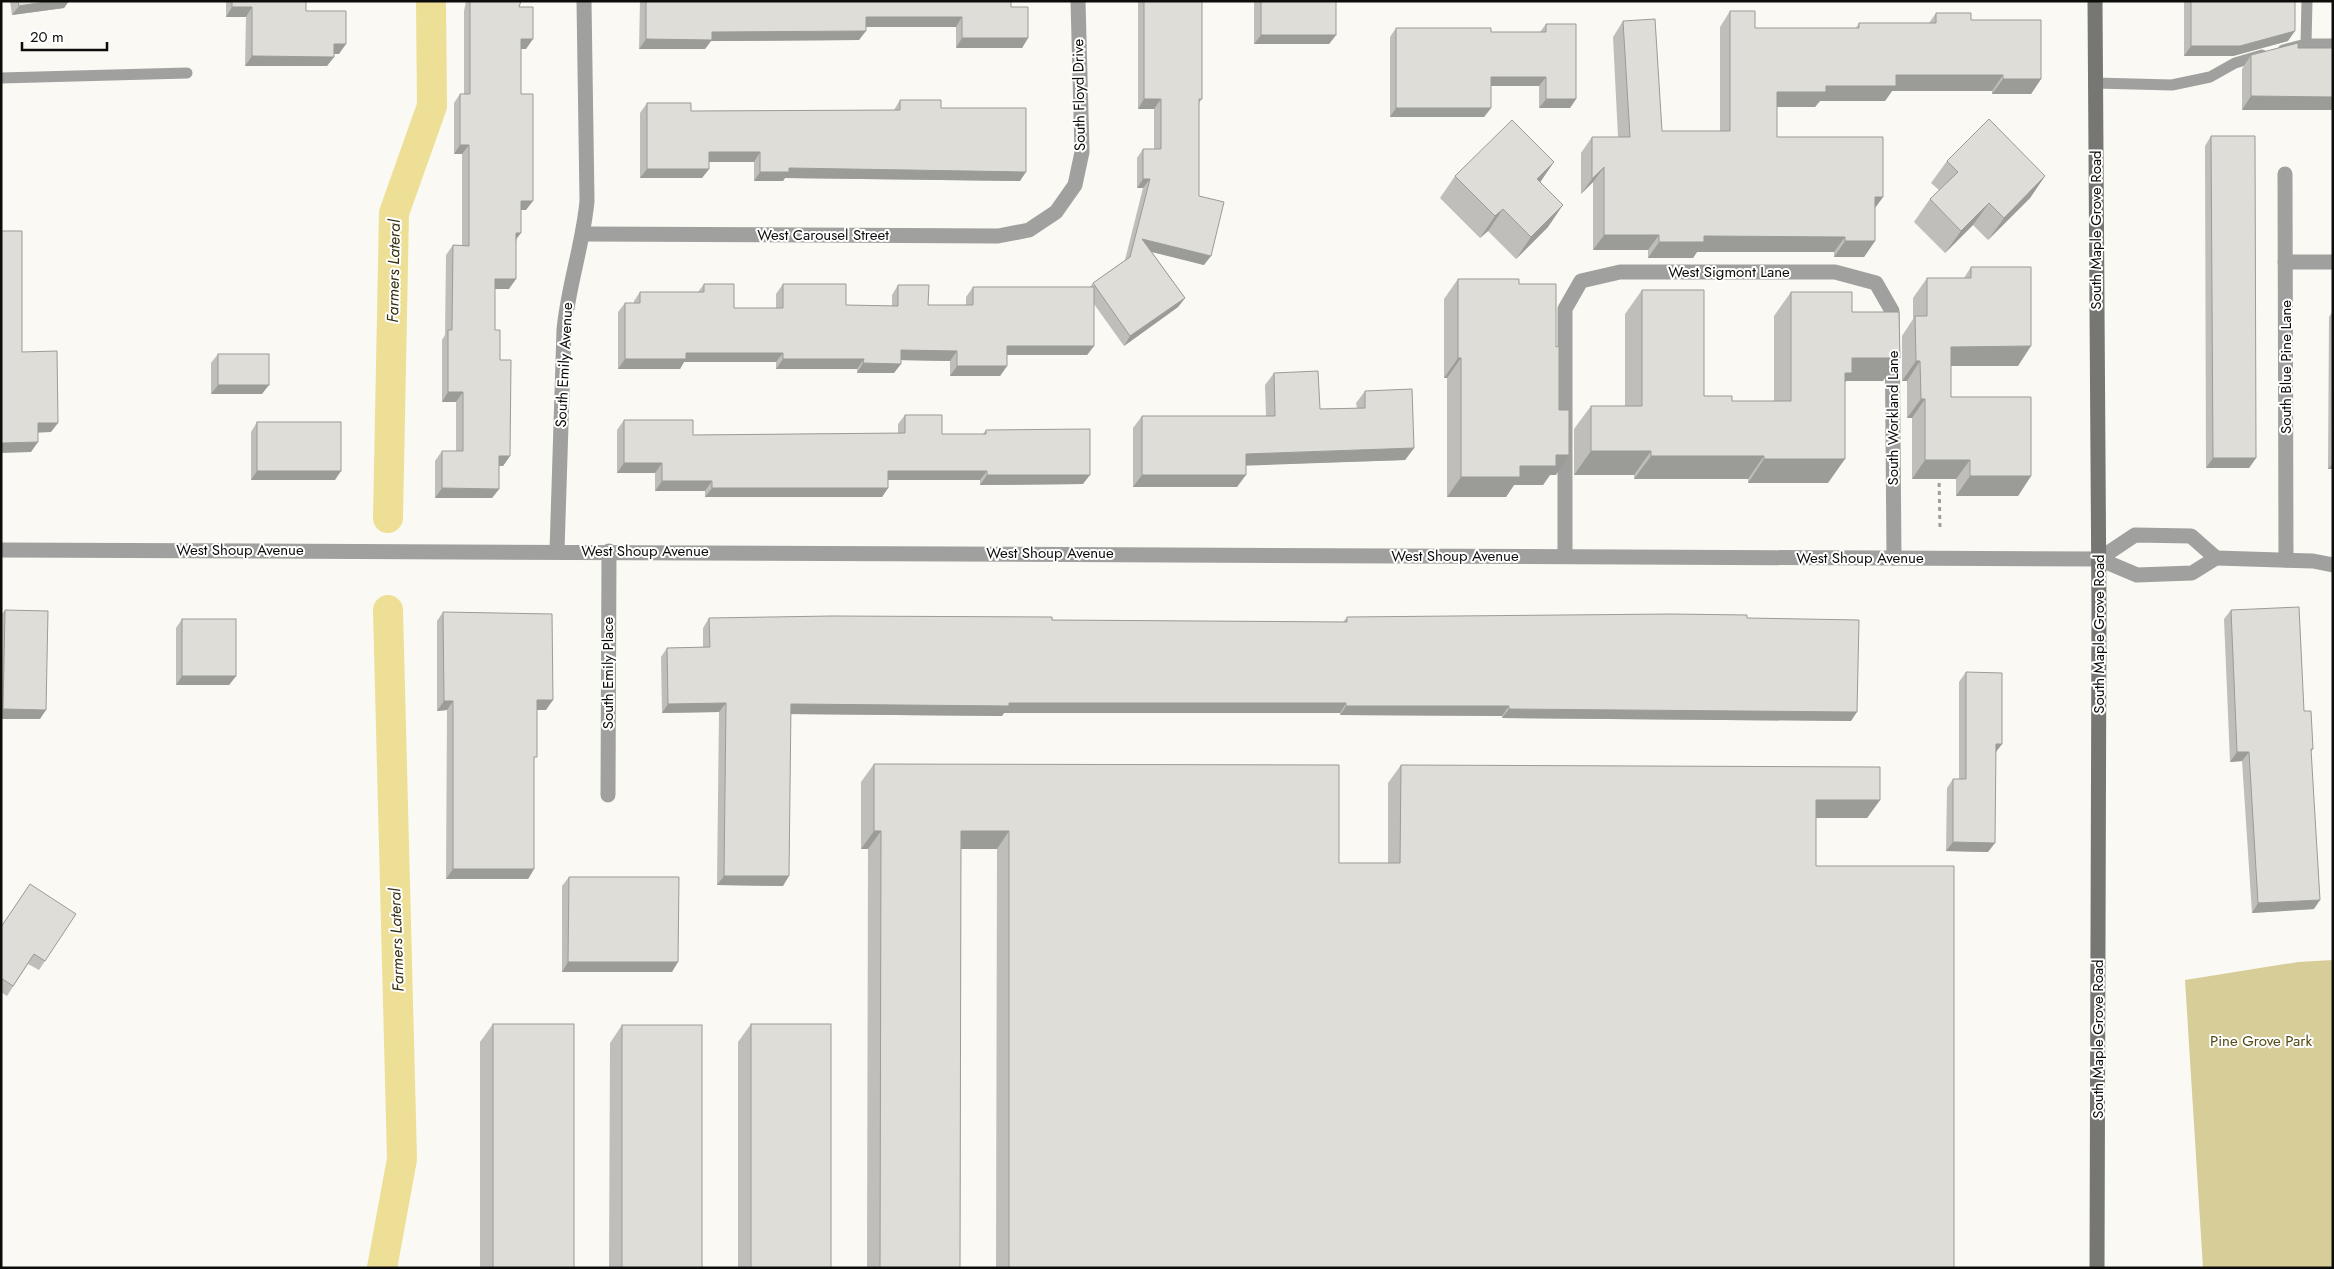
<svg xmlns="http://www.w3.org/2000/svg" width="2334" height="1269" font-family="Jost,sans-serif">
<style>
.green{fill:#d7cd98}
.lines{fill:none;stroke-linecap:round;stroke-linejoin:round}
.canal{stroke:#eddf95;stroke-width:30}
.path{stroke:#9f9f9b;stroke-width:3;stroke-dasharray:4 4;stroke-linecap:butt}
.lane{stroke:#a0a09e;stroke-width:11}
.street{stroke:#a0a09e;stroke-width:15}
.secondary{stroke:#767673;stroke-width:15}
.wall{fill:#bfbeba}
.shaded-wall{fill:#9b9b97}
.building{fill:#deddd8;stroke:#9b9b97}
.labels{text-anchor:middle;stroke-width:4;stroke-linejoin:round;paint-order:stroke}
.street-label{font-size:15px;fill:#0c0c0a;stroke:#fff}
.park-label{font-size:15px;fill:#544a11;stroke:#fff}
.water-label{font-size:16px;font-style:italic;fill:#352f0e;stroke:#fff}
</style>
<rect width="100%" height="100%" fill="#faf9f4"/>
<path class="green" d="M2333,960V1268H2203L2185,980L2298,962Z"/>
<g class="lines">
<g class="canal">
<path d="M388,518L394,213L432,106L431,1"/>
<path d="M382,1268L402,1159L388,610"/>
</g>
<path class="path" d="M1939,475L1940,529"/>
<g class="lane">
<path d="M2306,44L2307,1"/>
<path d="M2283,50L2306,44H2333"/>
<path d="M1,78L187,73"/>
<path d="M2095,83L2172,85L2210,77L2235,63L2262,55"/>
</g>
<g class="street">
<path d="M2285,174L2286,560"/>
<path d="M584,234L998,236L1029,230L1056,212L1075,185L1082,152L1078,1"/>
<path d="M2285,262H2333"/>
<path d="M1,550L2099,559L2137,575L2192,573L2216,558L2191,536L2135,535L2099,559"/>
<path d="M557,551L564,330C568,286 583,245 587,201L584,1"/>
<path d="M1565,556V309L1581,281L1620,272H1835L1876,283L1892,311L1894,558"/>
<path d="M2216,558L2313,561L2333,565"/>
<path d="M608,795L609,551"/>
</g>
<path class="secondary" d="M2095,1L2099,611L2097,1268"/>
</g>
<g class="wall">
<path d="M10,1H69L64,8L12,15Z"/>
<path d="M226,1H306V11L339,54H334V57L327,66H245L246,17H226Z"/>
<path d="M466,1H521L519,7L526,49H521V94L526,210H521L509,289H495V330L500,360L510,456L503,466H499V489L492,498H435V461L442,451H456V402H442V340L445,335L446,255L453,245H462V154H454V103L460,94H464V11Z"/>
<path d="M640,1H1011V7L1028,38L1022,48H956V27H866L859,40L711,41L705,49H639Z"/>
<path d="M1138,1H1202V99L1199,103V196L1204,265L1152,252L1185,298L1178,307L1124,346L1094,304V346L1087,355H1007V366L1000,376H950V361L901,360L894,373H857V369H776V362H684L680,369H618V312L625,303H634V301L640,292H698L704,284L734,308H776V294L783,284L846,305L892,306V295L898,285L928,305H966V297L973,287H1090L1093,283L1125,260L1143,188H1137V158L1143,149H1154V109H1138Z"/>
<path d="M1254,1H1336V35L1329,44H1254Z"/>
<path d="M2184,1H2295L2288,41L2233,56H2184Z"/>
<path d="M1730,11L1755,28H1856L1859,23H1929L1936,13L1971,20L2041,79L2031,94H1992V91H1892L1885,101H1820L1815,107H1777V137L1883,197L1875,208V241L1864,257H1834V252H1697L1693,258H1648V250H1593V182L1581,194V153L1592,137H1618L1613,37L1623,21L1662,131H1720V27Z"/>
<path d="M1546,24L1576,99L1570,108H1539V86H1491V108L1484,117H1390V37L1396,28L1491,32H1540Z"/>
<path d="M2333,48V110H2242V69L2251,55Z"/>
<path d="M900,100L941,108L1020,181L785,178L783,181H754V162H709V169L702,178H640V113L647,103L691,111L894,110Z"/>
<path d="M2211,136L2256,458L2249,468H2206L2205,146Z"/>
<path d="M1947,161L2045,176L2030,198L1988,240L1973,225L1945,253L1914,222L1930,199L1939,190L1931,183Z"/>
<path d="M1455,176L1540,182L1548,227L1516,259L1488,231L1480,238L1440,198Z"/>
<path d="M1971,267L2018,366H1951V397L2031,476L2018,496H1956V479H1912V418H1907V381H1902V336L1913,319V298L1927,278H1964Z"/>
<path d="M1458,279L1519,284L1556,475H1550L1543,485H1514L1506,497H1447V378H1444V299Z"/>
<path d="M1642,290L1704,396L1732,401H1774V316L1791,292L1852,312L1883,381H1846L1845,383L1828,483H1748V479H1634V475H1574V429L1591,406H1625V314Z"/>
<path d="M2333,311V469H2328L2329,317Z"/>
<path d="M218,354L262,394H211V363Z"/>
<path d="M1274,373L1320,409L1357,408L1356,403L1365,391L1414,448L1405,460L1246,465L1237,487H1133V428L1142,416H1266L1265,385Z"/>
<path d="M905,415L942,434H983L986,430L1083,484L980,485V480H888V488L882,497H705V491H655V473H617V430L624,420L693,435L898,433V424Z"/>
<path d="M257,422L335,480H251V432Z"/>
<path d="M5,610L40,719H1V615Z"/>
<path d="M2231,610L2304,711L2313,749L2311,752L2314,909L2252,913L2242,761L2230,762L2224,619Z"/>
<path d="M443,612L546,710H537L534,762V869L528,879H446L447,710L437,711V621Z"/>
<path d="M1347,617L1747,618L1851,721L1502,718V716L1340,715V713H1004L1002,716L791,714L783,886L717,885L719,712L662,713L661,657L667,648L703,647V628L709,618L1343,622Z"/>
<path d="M182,619L236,676L229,685H176V628Z"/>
<path d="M1966,672L2002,744L1996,752L1988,852L1946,851L1947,788L1953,779H1959V682Z"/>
<path d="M874,764L1339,863H1388V783L1401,765L1880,800L1867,818H1816V866L1954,1268H996L997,849H961L960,1268H867L868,849H861V782Z"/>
<path d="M569,877L672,972H562V886Z"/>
<path d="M30,884L45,961L39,970L28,964L7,996L1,992V927Z"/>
<path d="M493,1024L574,1268H480V1042Z"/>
<path d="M751,1024L831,1268H738V1042Z"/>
<path d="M622,1025L702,1268H609L610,1043Z"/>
</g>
<g class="shaded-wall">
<path d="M51,1H69L64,8L12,15L19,6Z"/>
<path d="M232,7H252L246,17H226Z"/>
<path d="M866,17H962L956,27H859Z"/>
<path d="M866,31L859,40L711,41L705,49H639L646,39L712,32Z"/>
<path d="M2295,31L2288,41L2233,56H2184L2191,46Z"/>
<path d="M1261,35H1336L1329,44H1254Z"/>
<path d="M962,38H1028L1022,48H956Z"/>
<path d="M521,39H533L526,49H514Z"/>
<path d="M334,44H346L339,54H327Z"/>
<path d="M252,56L334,57L327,66H245Z"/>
<path d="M1896,75H2003L1992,91H1892L1885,101H1820L1815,107H1766L1777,92L1826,86Z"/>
<path d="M1491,77H1546L1539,86H1484Z"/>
<path d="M2003,79H2041L2031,94H1992Z"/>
<path d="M2251,96L2333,97V110H2242Z"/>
<path d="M1144,99H1161L1154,109H1138Z"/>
<path d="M1546,99H1576L1570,108H1539Z"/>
<path d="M1396,108H1491L1484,117H1390Z"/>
<path d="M460,145H469L462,154H454Z"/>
<path d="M709,152H760L754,162H702Z"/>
<path d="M1554,162L1539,184L1537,179Z"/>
<path d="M1604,167L1593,182L1581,194L1592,179Z"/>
<path d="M789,168L1026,172L1020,181L785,178L783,181H754L760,172Z"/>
<path d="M647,169H709L702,178H640Z"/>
<path d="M2045,176L2030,198L1988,240L2004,218Z"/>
<path d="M1143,179H1150L1143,188H1137Z"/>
<path d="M1875,197H1883L1872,212Z"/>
<path d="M521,201H533L526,210H514Z"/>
<path d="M1989,203L1973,225L1945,253L1961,231Z"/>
<path d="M1563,205L1548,227L1516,259L1531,237Z"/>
<path d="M1503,209L1488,231L1480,238L1495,216Z"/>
<path d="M516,233H521L514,242Z"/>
<path d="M1604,235H1659L1648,250H1593Z"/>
<path d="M1704,236L1845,237L1834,252H1697L1693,258H1648L1659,242Z"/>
<path d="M1142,239L1211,256L1204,265L1136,248Z"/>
<path d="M1845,241H1875L1864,257H1834Z"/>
<path d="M495,279H516L509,289H489Z"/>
<path d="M1185,298L1178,307L1124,346L1130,336Z"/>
<path d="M1007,346H1094L1087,355H1000Z"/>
<path d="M2031,346L2018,366H1937L1951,347Z"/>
<path d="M901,350L957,351L950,361L894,360Z"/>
<path d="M686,353H783L776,362H684L680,369H618L625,359Z"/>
<path d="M1458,358H1461L1447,378H1444Z"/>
<path d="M1852,358H1900L1883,381H1846L1836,396H1828Z"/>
<path d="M783,359H864L857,369H776Z"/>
<path d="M1916,361H1920L1907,381H1902Z"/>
<path d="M863,363L901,364L894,373H857Z"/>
<path d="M957,366H1007L1000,376H950Z"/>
<path d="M218,385H269L262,394H211Z"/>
<path d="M448,392H463L456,402H442Z"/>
<path d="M1921,399H1925L1912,418H1907Z"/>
<path d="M38,423H58L51,432L31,433Z"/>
<path d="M38,442L31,452L1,453V443Z"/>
<path d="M1414,448L1405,460L1237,466L1246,454Z"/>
<path d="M1591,451H1651L1634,475H1574Z"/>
<path d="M1556,455H1569L1556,475H1550L1543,485H1514L1506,497H1447L1461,477Z"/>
<path d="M499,456H510L503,466H492Z"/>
<path d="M1651,456H1764L1748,479H1634Z"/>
<path d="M2213,458H2256L2249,468H2206Z"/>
<path d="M1764,459H1845L1828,483H1748Z"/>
<path d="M1925,460H1970L1956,479H1912Z"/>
<path d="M624,463H662L655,473H617Z"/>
<path d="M2333,463V469H2328Z"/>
<path d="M257,471H341L335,480H251Z"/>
<path d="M888,471H987L980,480H882Z"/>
<path d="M987,475H1090L1083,484L980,485Z"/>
<path d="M1142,475H1246L1237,487H1133Z"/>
<path d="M1970,476H2031L2018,496H1956Z"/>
<path d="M662,481H712L705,491H655Z"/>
<path d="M442,488L499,489L492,498H435Z"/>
<path d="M712,488H888L882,497H705Z"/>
<path d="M182,676H236L229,685H176Z"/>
<path d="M537,700H553L546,710H530Z"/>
<path d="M444,701H453L447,710L437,711Z"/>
<path d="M726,703L719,712L662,713L668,704Z"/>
<path d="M1009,703H1346L1340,713H1004L1002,716L784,714L791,704Z"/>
<path d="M1346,706H1509L1502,716L1340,715Z"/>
<path d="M3,709L46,710L40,719H1V711Z"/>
<path d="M1509,709L1857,712L1851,721L1502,718Z"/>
<path d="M1996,744H2002L1995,753Z"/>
<path d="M2237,752H2249L2242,761L2230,762Z"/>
<path d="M1816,800H1880L1867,818H1803Z"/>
<path d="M874,831H881L868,849H861Z"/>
<path d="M961,831H1009L997,849H948Z"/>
<path d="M1953,842L1995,843L1988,852L1946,851Z"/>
<path d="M453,869H534L528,879H446Z"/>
<path d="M724,876H789L783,886L717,885Z"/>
<path d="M2320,900L2314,909L2252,913L2258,903Z"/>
<path d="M568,962H678L672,972H562Z"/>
</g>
<g class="building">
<path d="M18,1H51L19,6Z"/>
<path d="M232,1H306V11H346V44H334V57L252,56V7H232Z"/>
<path d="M470,1H521L519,7H533V39H521V94H533V201H521V233H516V279H495V330H500V360H511L510,456H499V489L442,488V451H463V392H448V330H452L453,245L469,246V145H460V94H470Z"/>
<path d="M646,1H1011V7H1028V38H962V17H866V31L712,32V40L646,39Z"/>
<path d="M1144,1H1202V99H1199V196L1224,202L1211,256L1142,239L1185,298L1130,336L1093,283L1130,257L1150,179H1143V149H1161V99H1144Z"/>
<rect x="1261" y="1" width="75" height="34"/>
<path d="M2191,1H2295V31L2240,46H2191Z"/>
<path d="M1730,11H1755V28H1859V23H1936V13H1971V20H2041V79H2003V75H1896V86H1826V92H1777V137H1883V197H1875V241H1845V237L1704,236V242H1659V235H1604V167L1592,179V137H1630L1623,21L1655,19L1662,131H1730Z"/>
<path d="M1546,24H1576V99H1546V77H1491V108H1396V28H1491V32H1546Z"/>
<path d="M2298,43V48H2333V97L2251,96V55Z"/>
<path d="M900,100H941V108H1026V172L789,168V172H760V152H709V169H647V103H691V111L900,110Z"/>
<path d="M1989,119L2045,176L2004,218L1989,203L1961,231L1930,199L1958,172L1947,161Z"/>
<path d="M1512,120L1554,162L1537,179L1563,205L1531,237L1503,209L1495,216L1455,176Z"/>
<path d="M2211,136H2255L2256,458H2213Z"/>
<path d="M1,231H22V352L57,351L58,423H38V442L1,443Z"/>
<path d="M1971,267H2031V346L1951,347V397H2031V476H1970V460H1925V399H1921L1920,361H1916L1915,316H1927V278H1971Z"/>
<path d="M1458,279H1519V284H1556V347L1559,346V410H1569V455H1556V466H1520V477H1461V358H1458Z"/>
<path d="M704,284H734V308H783V284H846V305L898,306V285H929L928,305H973V287H1094V346H1007V366H957V351L901,350V364L863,363L864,359H783V353H686V359H625V303H640V292H704Z"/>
<path d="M1642,290H1704V396H1732V401H1791V292H1852V312H1899L1900,358H1852V373H1845V459H1764V456H1651V451H1591V406H1642Z"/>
<rect x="218" y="354" width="51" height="31"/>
<path d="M1318,371L1320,409L1365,408V391L1412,389L1414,448L1246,454V475H1142V416H1275L1274,373Z"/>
<path d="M905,415H942V434H986V430L1090,429V475H987V471H888V488H712V481H662V463H624V420H693V435L905,433Z"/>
<rect x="257" y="422" width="84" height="49"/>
<path d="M2299,607L2304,711H2311L2313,749H2311L2320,900L2258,903L2249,752H2237L2231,610Z"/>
<path d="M5,610L48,611L46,710L3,709Z"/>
<path d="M443,612L552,614L553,700H537V757H534V869H453V701H444Z"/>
<path d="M1671,614L1747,615V618L1859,620L1857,712L1509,709V706H1346V703H1009V706L791,704L789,876H724L726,703L668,704L667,648L710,647L709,618L832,616L1052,617V620L1347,622V617Z"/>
<rect x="182" y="619" width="54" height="57"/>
<path d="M1966,672L2002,673V744H1996L1995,843L1953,842V779H1966Z"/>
<path d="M874,764L1339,765V863H1400L1401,765L1880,767V800H1816V866H1954V1268H1009V831H961L960,1268H880L881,831H874Z"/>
<path d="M569,877H679L678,962H568Z"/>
<path d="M30,884L76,914L45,961L34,954L13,986L1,978V927Z"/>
<rect x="493" y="1024" width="81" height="244"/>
<rect x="751" y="1024" width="80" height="244"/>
<rect x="622" y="1025" width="80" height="243"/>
</g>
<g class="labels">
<g class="street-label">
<text transform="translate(1079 95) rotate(-91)" y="5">South Floyd Drive</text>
<text transform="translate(2096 230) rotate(-90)" y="5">South Maple Grove Road</text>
<text x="823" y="240">West Carousel Street</text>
<text x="1729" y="277">West Sigmont Lane</text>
<text transform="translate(564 365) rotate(-87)" y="5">South Emily Avenue</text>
<text transform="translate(2286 367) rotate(-90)" y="5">South Blue Pine Lane</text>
<text transform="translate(1893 418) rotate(-90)" y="5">South Workland Lane</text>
<text x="240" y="555">West Shoup Avenue</text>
<text x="645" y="556">West Shoup Avenue</text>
<text x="1050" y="558">West Shoup Avenue</text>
<text x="1455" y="561">West Shoup Avenue</text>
<text x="1860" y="563">West Shoup Avenue</text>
<text transform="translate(2099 634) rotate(-90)" y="5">South Maple Grove Road</text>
<text transform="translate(608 673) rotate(-90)" y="5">South Emily Place</text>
<text transform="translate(2098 1039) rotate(-90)" y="5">South Maple Grove Road</text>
</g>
<g class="park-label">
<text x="2261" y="1046">Pine Grove Park</text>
</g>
<g class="water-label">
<text transform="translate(393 271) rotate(-89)" y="6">Farmers Lateral</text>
<text transform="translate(396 940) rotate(-92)" y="6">Farmers Lateral</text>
</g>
</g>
<rect width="2334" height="1269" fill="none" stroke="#0c0c0a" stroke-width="5"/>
<path d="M22 42v8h85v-8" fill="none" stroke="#0c0c0a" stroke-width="2.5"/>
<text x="30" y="42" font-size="15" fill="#0c0c0a" stroke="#ffffff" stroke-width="4" paint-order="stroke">20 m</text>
</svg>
